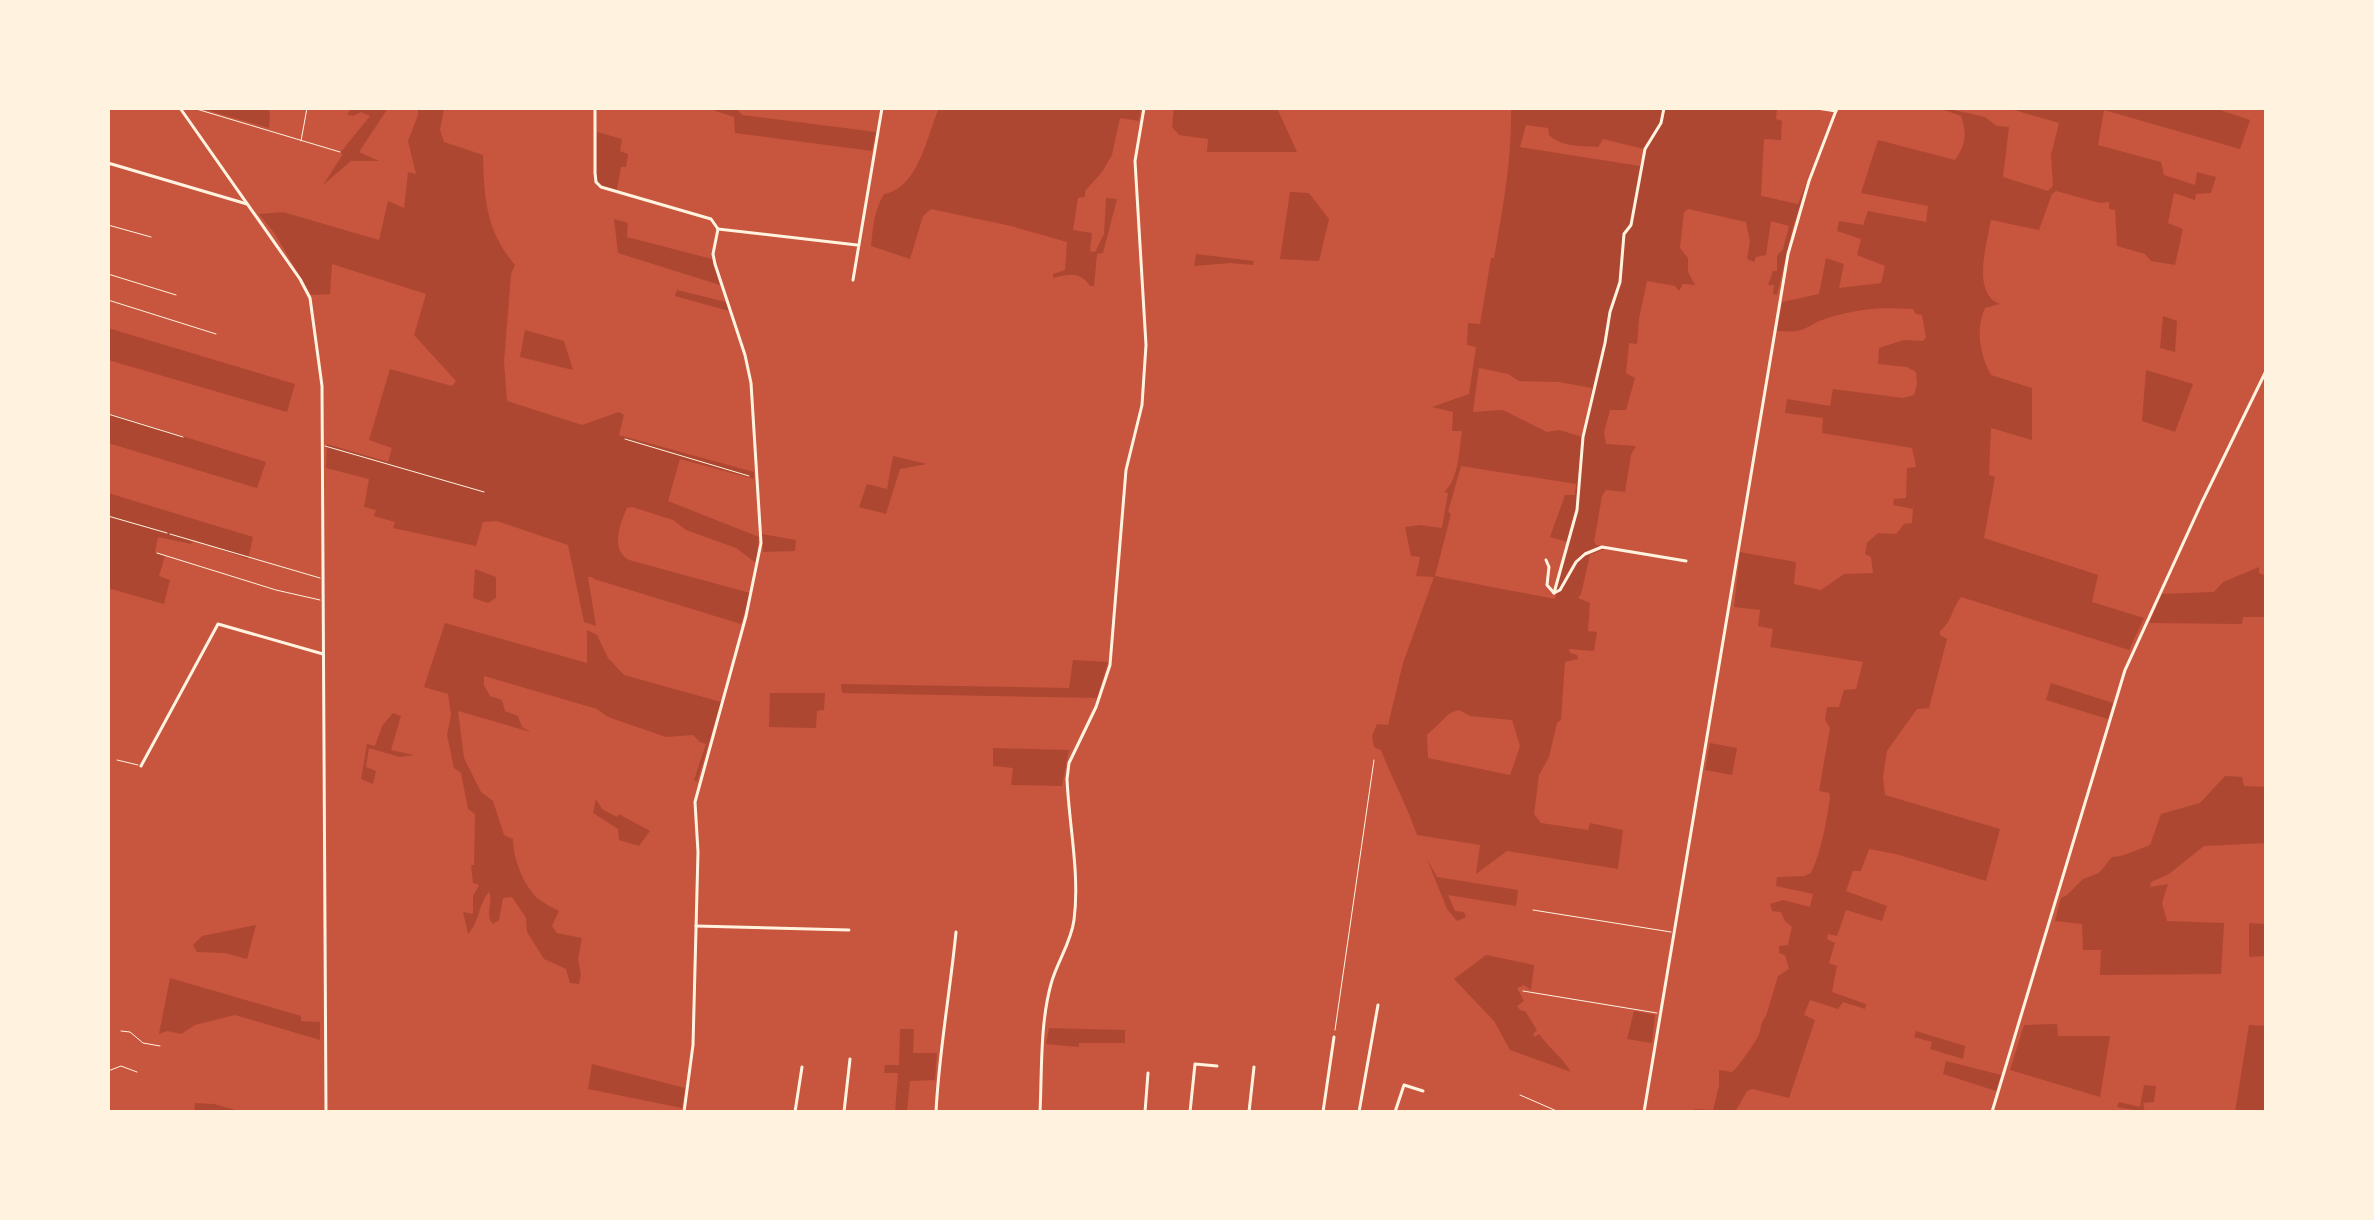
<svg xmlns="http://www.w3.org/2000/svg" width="2374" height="1220" font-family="Mulish,sans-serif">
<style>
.green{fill:#ae4732;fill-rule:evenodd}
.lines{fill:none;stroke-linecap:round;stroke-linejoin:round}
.path{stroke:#fff3e0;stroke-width:1}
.service{stroke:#fff3e0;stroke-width:1}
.minor{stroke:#fff3e0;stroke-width:3}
.tertiary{stroke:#fff3e0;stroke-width:3}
</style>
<rect width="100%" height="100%" fill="#c8553d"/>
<g class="green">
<path d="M199,108H265L270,112L269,128Z"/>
<path d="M352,108H388L359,152L379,161H351L323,185L343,154L340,153L370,116L361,112L353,116L347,114Z"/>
<path d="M418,108H444L440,130L444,142L483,155C484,198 486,231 515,265L511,274L504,362L507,401L582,425L619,412L624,415L619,435L754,472V479L680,459L668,501L759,537L756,563L736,548L686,530L673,520L632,507L627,508C620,524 610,549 629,560L750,593L741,624L594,579L592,577H588L596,626L584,622L568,545L497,521L483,522L476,546L393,528L395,522L374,516L376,510L364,507L369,479L326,468L327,444L388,462L392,448L369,440L390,369L452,386L456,381L414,335L426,294L332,264L330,294L311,295L275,234L259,214L283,212L379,240L388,201L404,208L408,172L416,174L408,141L418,115Z"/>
<path d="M707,108H736L742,115L876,132L872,151L735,133L734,117Z"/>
<path d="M939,108L1116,110L1117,108H1141L1139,121L1120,118L1112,155L1102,172L1085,191V197L1078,198L1073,230L1092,233L1090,251L1095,252L1104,234L1106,198L1117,199L1103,253L1097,254L1094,286H1090C1080,271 1069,274 1053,278V274L1065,270L1067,242L1011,226L931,209L923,216L910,259L871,246C873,227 874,211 884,194C918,189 927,136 939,108Z"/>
<path d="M1174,108H1277L1297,152H1207L1208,139L1179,135L1172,127Z"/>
<path d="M1511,108H1777L1776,119L1782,121L1781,140L1764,139L1761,196L1798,204L1810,174L1793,227L1777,295L1773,294L1774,285H1768L1773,271H1777V256L1783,249L1789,226L1771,221L1766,255L1756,257L1754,262L1747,259L1750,242L1746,222L1688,209L1684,212L1680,248L1688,258V272L1695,285L1683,284L1679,291L1675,286L1647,281L1639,319L1637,344L1629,343L1626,373L1635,378L1626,410H1610L1604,432L1606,444L1636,446L1631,455L1625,492L1606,490L1602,496L1594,542L1596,545L1629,550L1605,549L1590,555L1581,594L1578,598L1590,603L1588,631L1597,632L1594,651L1569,649L1570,653L1577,655L1578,659L1565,662L1561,720L1557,723L1549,757L1539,775L1534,814L1541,823L1588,830L1590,823L1623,830L1618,869L1507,851L1476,874L1480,845L1417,835C1407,805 1392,779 1381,750L1374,747L1372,736L1377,724L1388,725L1403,663L1434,577L1416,576L1420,557L1411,556L1405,527L1420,525L1442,528L1448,493L1444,492C1459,479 1459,450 1462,431H1452L1453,412L1432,407L1469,394L1476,347L1467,345L1468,323L1480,324L1491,258H1494C1503,207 1512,160 1511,108ZM1526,125L1548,128L1549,135C1561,147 1581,146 1598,147L1603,139L1644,149L1640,166L1520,147ZM1479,368L1508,374L1519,381L1559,382L1592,388L1583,437L1559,430L1547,432L1503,410L1473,412ZM1461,466L1576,484L1575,495H1565L1550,537L1568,542L1555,599L1435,576L1451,514L1448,512ZM1459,710L1470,716L1512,720L1520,746L1510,775L1428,758L1427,735L1450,713Z"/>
<path d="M1945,108L1985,117L1997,126L2009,127L2003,177L2048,191L2053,186L2051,155L2059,123L2007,108H2214L2250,120L2240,149L2104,110L2098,145L2161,162L2164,175L2195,185L2197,172L2216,177L2211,193L2196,194L2195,200L2174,193L2168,223L2183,229L2175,265L2151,261L2145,254L2117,246L2115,210L2109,209V202L2100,203L2056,191L2052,194L2039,230L1991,220C1987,244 1971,293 2000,304L1985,308C1975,331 1980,354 1991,375L2032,388V440L1991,428L1989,475L1995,477L1984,538L2098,575L2092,602L2144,618L2129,650L1961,597C1951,610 1953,620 1940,631V635L1947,639L1929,708L1917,709L1887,751L1883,777L1885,795L2000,829L1986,881L1896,854L1869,849L1861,871H1853L1846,891L1887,906L1882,921L1846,910L1837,936L1828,934L1827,939L1835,943L1829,963L1837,966L1832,992L1866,1004L1865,1009L1843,1002L1838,1009L1810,1000L1804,1015L1815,1020L1789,1098L1752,1089L1747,1091L1735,1112H1693L1695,1109L1713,1110L1719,1086V1070L1732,1072C1738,1068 1757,1040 1759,1034C1762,1026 1760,1023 1766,1016L1778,976L1789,969L1785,955L1779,953V946L1788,945L1792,927L1785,921L1781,912L1772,911L1770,904L1783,900L1810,907L1813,894L1776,886L1777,877L1804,876L1811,873C1822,849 1826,824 1830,798L1829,793L1819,791L1830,728L1825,720L1827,707H1839L1844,690L1856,689L1863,662L1770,647L1773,629L1758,626L1760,610L1734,607L1740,552L1796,562L1794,584L1821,590L1844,574L1873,573L1871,557L1865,554L1867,543L1878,533L1896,534L1904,524L1912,523L1913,509L1893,505L1894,499L1906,498L1907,468L1916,467L1912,448L1822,433L1823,418L1785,413L1787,399L1830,406L1833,389L1903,398L1914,395L1917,384L1916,372L1907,367L1878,364L1879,348L1904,340L1923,341L1926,337L1922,315L1916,314L1913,309C1882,307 1861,308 1831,317C1805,324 1810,334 1777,331L1782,302L1819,294L1826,258L1844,264L1839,288L1881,283L1885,266L1857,255L1861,239L1837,231L1839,221L1863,225L1868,211L1926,222L1928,206L1861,193L1878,140L1955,160C1966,144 1967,134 1961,116L1944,110Z"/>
<path d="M597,132L622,139L620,151L628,154L626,167H621L617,190L601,186L597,180Z"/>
<path d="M1290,192L1309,193L1329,219L1319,261L1280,259Z"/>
<path d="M614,219L628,223L627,237L712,259L720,285L618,253Z"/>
<path d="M1196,254L1254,261L1253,265L1230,263L1194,266Z"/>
<path d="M677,290L726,302L729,311L675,296Z"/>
<path d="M2163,316L2177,321L2175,352L2160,348Z"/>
<path d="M108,328L295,384L287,412L108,360Z"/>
<path d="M525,330L564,341L573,370L520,357Z"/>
<path d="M2146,370L2193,384L2175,432L2142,421Z"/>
<path d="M108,413L266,462L257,488L108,443Z"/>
<path d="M893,456L927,464L900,469L886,514L859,507L867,484L887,489Z"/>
<path d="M108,493L253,537L248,559L194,540L191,544L158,537L155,552L165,556L159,576L170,580L164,604L108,588Z"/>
<path d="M762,534L796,540L795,551L763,552Z"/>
<path d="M2259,567V573L2266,576V617H2243L2242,624L2149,623L2162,594L2214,592L2223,582Z"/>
<path d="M475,569L496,577V598L488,603L473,598Z"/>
<path d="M445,623L587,663V630L597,635L608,658L624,675L721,702L697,782L694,780L706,744L700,742L693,735L666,737L608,717L597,709L484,676V685L490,696L502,700L505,711L518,716L522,727L531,732L458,711L464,758L481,792L493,801L504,835L513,839C513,858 523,884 537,898C543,903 552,907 559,911L552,926L557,933L582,938L578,960L581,974L579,984L570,983L566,969L544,959L527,932L526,918L512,897L503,898L499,920L493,924C484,915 494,902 489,892C478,904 480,922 468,934L463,912L473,914V896L479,885L473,883L471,865H474L475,814L468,809L461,773L454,768L447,735L451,715L448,694L424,687Z"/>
<path d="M1073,660L1108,662L1097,698L842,693L841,684L1069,688Z"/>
<path d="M2051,683L2113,703L2108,719L2046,700Z"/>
<path d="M770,693H825L824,710L817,711L816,728L769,727Z"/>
<path d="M393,713L401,716L391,750L414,755L400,757L369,748L366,767L376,771L373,784L361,779L367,744L375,746L382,726Z"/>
<path d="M1710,743L1737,748L1732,775L1705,770Z"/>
<path d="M993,748L1069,750L1062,786L1011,785L1013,768L993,766Z"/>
<path d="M2225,776L2242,777L2244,786L2266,787V843L2204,846L2169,874L2151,882L2150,887L2168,884L2162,903L2167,921L2224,923L2221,974L2100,975L2101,950H2083L2082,924L2055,921L2061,898L2067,895L2083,879L2099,873L2112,857C2127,856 2136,850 2150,845L2161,814L2200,803Z"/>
<path d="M596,799L602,809L617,817L619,814L650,831L639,846L619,840L618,829L593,813Z"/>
<path d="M1427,859L1437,877L1518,890L1516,906L1448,895L1455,911L1464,912L1466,917L1457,921L1447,909Z"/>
<path d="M2249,923L2266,924V956L2249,957Z"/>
<path d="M256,925L247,959L225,953L197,952L193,945L202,936Z"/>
<path d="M1486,955L1534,965L1531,990L1524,985L1517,988L1524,1001L1517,1006L1520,1010L1525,1011L1537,1030L1533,1034L1535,1037L1539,1034C1550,1049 1562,1057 1571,1072L1510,1050L1494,1021L1454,979Z"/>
<path d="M170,978L301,1016V1021L320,1022V1040L235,1015L195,1025L181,1034L167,1031L159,1034Z"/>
<path d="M1634,1011L1655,1015L1652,1043L1627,1039Z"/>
<path d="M2057,1024L2058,1036H2110L2100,1097L2010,1070L2024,1025Z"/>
<path d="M2249,1025L2266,1026V1112H2235Z"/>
<path d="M1049,1028L1125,1030V1043H1079V1047L1046,1044Z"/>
<path d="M900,1029H914L913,1053H937L935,1080L910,1081L907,1112H895L898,1073H884L885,1065H899Z"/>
<path d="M1916,1031L1965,1046L1963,1059L1930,1049L1932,1042L1914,1037Z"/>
<path d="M1946,1061L2001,1075L1996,1091L1943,1074Z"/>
<path d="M592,1064L685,1088L682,1108L588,1089Z"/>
<path d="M2144,1085L2156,1086L2154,1102L2143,1103L2145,1112L2117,1107L2119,1102L2140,1107Z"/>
<path d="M195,1103L214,1104L243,1112H194Z"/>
</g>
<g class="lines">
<g class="path">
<path d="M625,439L749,476"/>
<path d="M1335,1030L1374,760"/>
<path d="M108,1071L121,1066L137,1072"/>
</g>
<g class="service">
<path d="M193,108L340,152"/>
<path d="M301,141L307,108"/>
<path d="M108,225L151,237"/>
<path d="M108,274L176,295"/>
<path d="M108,300L216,334"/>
<path d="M108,414L183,437"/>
<path d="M325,446L484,492"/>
<path d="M108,516L167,533"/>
<path d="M170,534L320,578"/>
<path d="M157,553L276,590L320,600"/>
<path d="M117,760L138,765"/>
<path d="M1533,910L1671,932"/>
<path d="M1523,991L1657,1013"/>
<path d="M121,1031L130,1032L143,1043L160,1046"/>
<path d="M1520,1095L1559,1112"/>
</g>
<g class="minor">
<path d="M180,108L300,279L310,298L322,386L326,1112"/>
<path d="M595,108V173L596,182L601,187L711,219L718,229"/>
<path d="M1664,108L1661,123L1645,149L1631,225L1624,234L1620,282L1610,312L1605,343L1583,437L1577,510L1554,593L1560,590L1576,562L1585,554L1602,547L1686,561"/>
<path d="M1817,108L1836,111"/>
<path d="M108,163L247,204"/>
<path d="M718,229L857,245"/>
<path d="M853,280L882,108"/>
<path d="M1546,560L1549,567L1547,585L1554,593"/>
<path d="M141,766L218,624L323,654"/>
<path d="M696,926L849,930"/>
<path d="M684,1112L693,1045L698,852L695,802L746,616L761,543L751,383L745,355L715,264L713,254L718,229"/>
<path d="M795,1112L802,1067"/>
<path d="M844,1112L850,1059"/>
<path d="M936,1112C939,1051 950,993 956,932"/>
<path d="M1040,1112C1042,1070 1040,1024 1051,984C1057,962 1071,943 1074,920C1080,874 1069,825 1067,779L1069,763L1096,707L1110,665L1126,470L1142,405L1146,345L1135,161L1144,108"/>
<path d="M1145,1112L1148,1073"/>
<path d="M1190,1112L1195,1064L1217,1066"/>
<path d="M1249,1112L1254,1067"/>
<path d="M1323,1112L1334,1037"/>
<path d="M1359,1112L1378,1005"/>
<path d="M1395,1112L1404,1085L1423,1091"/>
<path d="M1644,1112L1788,254L1809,181L1837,108"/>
</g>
<path class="tertiary" d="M1992,1112L2125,670L2202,502L2266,371"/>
</g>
<rect width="2374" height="1220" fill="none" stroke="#fff3e0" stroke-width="220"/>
</svg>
